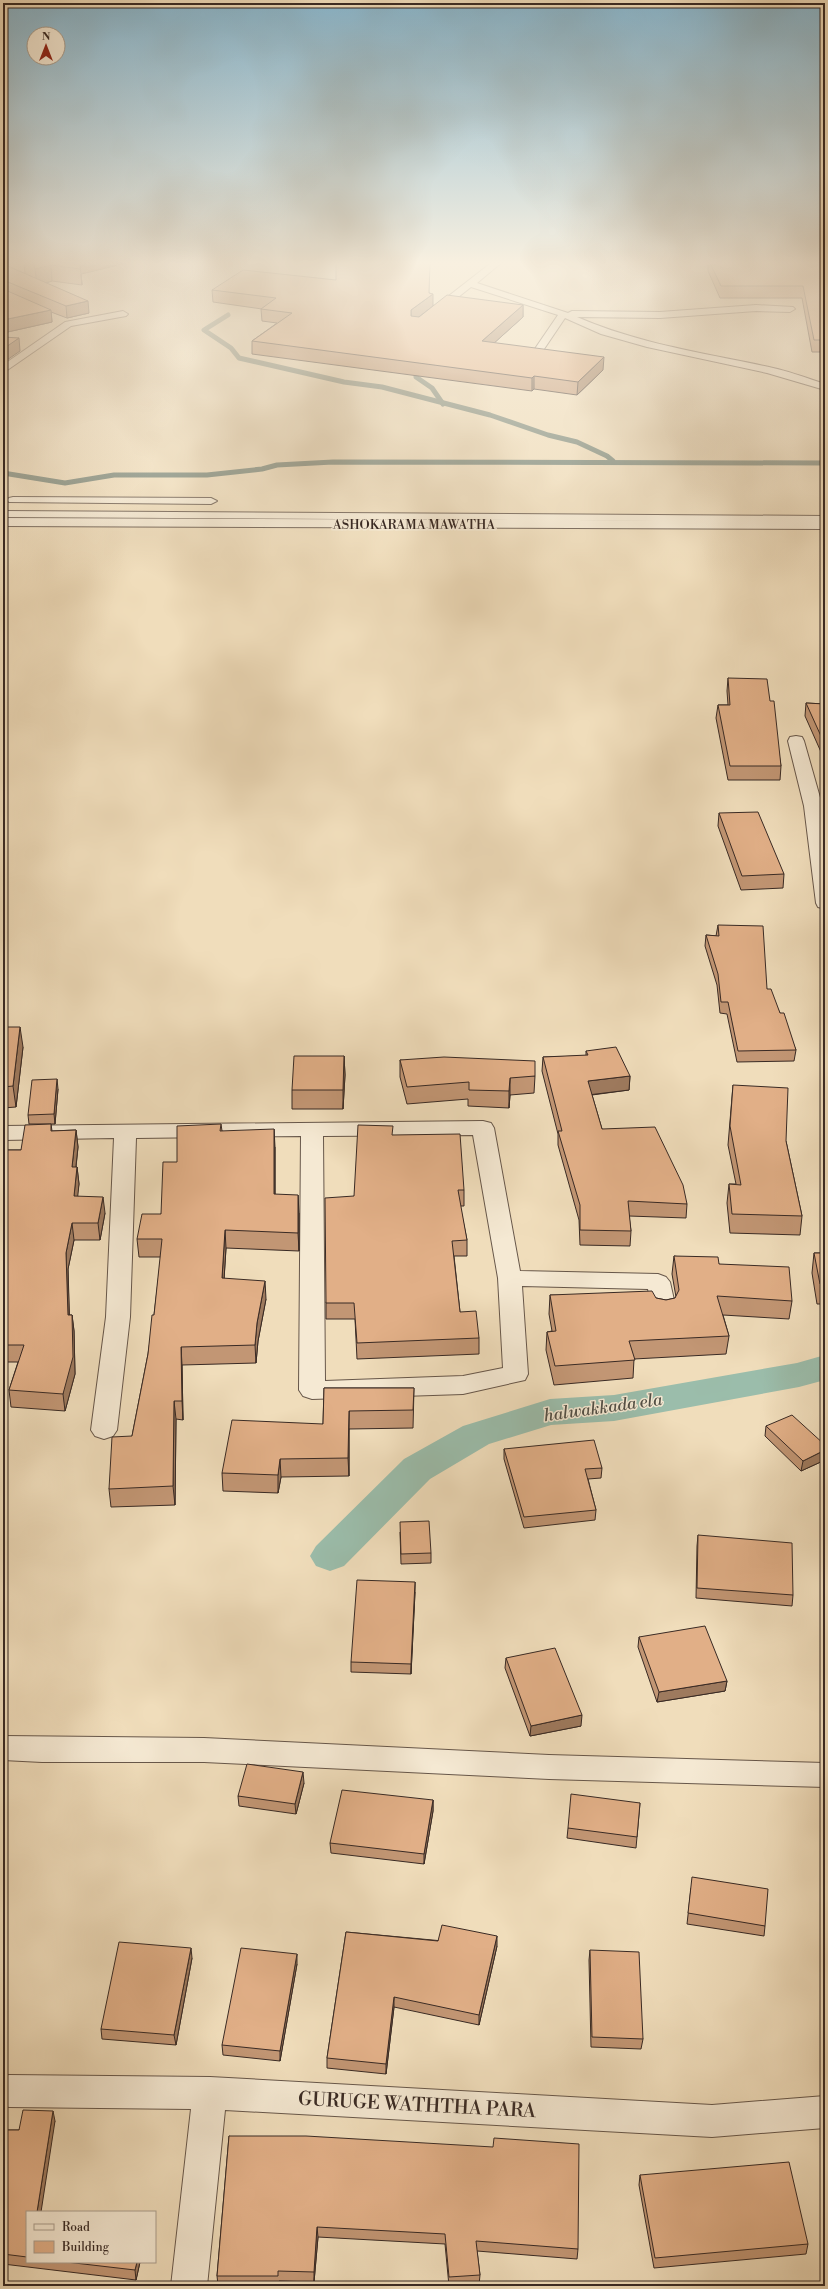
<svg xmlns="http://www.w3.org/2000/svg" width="828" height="2289" font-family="'Libre Bodoni',serif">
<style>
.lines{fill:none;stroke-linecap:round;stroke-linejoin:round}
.stream{stroke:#748275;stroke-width:5}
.canal{fill:#9bbdab;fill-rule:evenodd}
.service-casing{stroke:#67574a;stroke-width:2}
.minor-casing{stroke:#67574a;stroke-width:2}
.tertiary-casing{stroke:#67574a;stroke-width:2}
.service{fill:#f5e9d3;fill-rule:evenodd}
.minor{fill:#f5e9d3;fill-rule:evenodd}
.tertiary{fill:#f5e9d3;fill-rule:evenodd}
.wall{fill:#c29674;stroke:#392a24}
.shaded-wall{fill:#9e7a5e;stroke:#392a24}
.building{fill:#e1af87;stroke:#392a24}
.labels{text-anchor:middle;stroke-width:3;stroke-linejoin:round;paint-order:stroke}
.far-street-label{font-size:13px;fill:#392a24;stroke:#f5e9d3}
.water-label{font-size:17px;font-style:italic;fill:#524f46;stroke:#f5e9d3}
.near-street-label{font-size:19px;fill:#392a24;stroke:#f5e9d3}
</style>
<rect width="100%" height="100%" fill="#f0ddbb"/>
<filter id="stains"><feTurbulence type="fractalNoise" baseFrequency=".005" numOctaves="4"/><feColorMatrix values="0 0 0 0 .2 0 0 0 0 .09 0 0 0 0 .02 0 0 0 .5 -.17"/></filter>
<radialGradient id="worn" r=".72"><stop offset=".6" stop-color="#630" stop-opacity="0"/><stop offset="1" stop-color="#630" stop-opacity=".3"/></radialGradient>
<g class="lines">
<g class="stream">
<path d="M228,315L204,330L231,348L239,358L344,382L382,387L490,415L548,435L577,442L607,456L613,461"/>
<path d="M425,371L416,374V377L432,388L443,404"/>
<path d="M3,473L65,483L114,475H207L262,469L277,465L333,462L825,463"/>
</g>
<path class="canal" d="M825,1355V1380L799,1387L614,1421L551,1425L489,1444L430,1479L344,1566L330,1571L316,1566L310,1556L316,1546L404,1459L463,1426L550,1399L614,1395L797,1363Z"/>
<defs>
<g id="service">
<path d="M3,263H11L3,267Z"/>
<path d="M491,263H501L477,283L568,313L572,311L660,312L756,305L793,307L795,309L790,312L756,311L660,318L577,317C639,344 704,353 769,367C788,371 807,378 825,384V390L767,373L647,347L601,334L565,318L538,358H532L530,356L558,315L471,287L438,313H432V309Z"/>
<path d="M123,311L128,314L126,316L71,326L3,373V365L65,322Z"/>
<path d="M13,497L211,498L217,501L211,504L9,502L7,500L9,498Z"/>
<path d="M3,511L825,516V522L3,517Z"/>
</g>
<g id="minor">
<path d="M796,736L802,737L804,741L821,801L825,802V812H823L825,830V909L818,907L816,903L804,806L788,741L790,737Z"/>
<path d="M483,1121L491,1123L494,1128L520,1271L658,1274L666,1277L670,1282L676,1309L673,1315L664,1317L655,1315L652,1309L648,1289L522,1286L528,1374L525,1380L463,1394L312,1399L303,1396L299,1390L301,1136L136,1138L130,1317L117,1430L113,1436L104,1439L95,1436L91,1430L106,1317L114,1138L3,1140V1126ZM473,1135L498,1278L503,1368L463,1376L325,1381L323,1136Z"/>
<path d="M3,1736L204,1738L549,1755L825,1763V1787L549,1779L204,1762H42L3,1760Z"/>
<path d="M9,2075L210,2077L712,2105L825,2096V2128L712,2137L225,2110L207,2286H171L191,2109L9,2107L3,2105V2077Z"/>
</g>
<path id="tertiary" d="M3,518L825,521V529L3,526Z"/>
</defs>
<use href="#service" class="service-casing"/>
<use href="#minor" class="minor-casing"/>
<use href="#tertiary" class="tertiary-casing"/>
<use href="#service" class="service"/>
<use href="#minor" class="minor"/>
<use href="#tertiary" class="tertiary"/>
</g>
<g class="wall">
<path d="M24,263H126L81,274L82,285L52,281L46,283L89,313L67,318L51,312L52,322L3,333V264L25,274Z"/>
<path d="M708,263H825V352H812L802,298H720L708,271Z"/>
<path d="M212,290L430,293L433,306L523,305V317L494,343L603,370L577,395L534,389L532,391L252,354V341L277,323L262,321L261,309H262L213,302Z"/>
<path d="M728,678L770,701L781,766L780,780H728L716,718L718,705H728L727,691Z"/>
<path d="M806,703L825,704V761L805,716Z"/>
<path d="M719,813L784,874L783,888L741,890L718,826Z"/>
<path d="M718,925L767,989L780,1013L796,1050L794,1061L737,1062L727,1014L720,1013L717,985L705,946L706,935L716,936Z"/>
<path d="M3,1027L23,1047L16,1107L3,1108Z"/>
<path d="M586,1051L630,1076L629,1090L592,1095L602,1129L687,1204L686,1218L629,1216L631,1231L630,1246L580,1245L579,1220L558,1145V1134L542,1071L543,1057L586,1056Z"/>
<path d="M344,1056L345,1075L343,1109H292V1090Z"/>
<path d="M400,1060L535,1076L534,1093L510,1095L509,1108L468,1106V1099L407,1104L400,1077Z"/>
<path d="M733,1085L786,1141L802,1216L800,1235L730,1233L727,1203L729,1184H736L728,1145Z"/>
<path d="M58,1089L55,1124H29L28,1115Z"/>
<path d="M51,1124L52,1131L76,1130L78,1147L76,1167H77L79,1184L77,1196L105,1213L100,1240H74L68,1269L69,1315H72L74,1331L75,1374L65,1411L11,1407L9,1390L18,1362H3V1150H21Z"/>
<path d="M221,1124L222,1131L275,1147V1194L299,1213V1251L226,1248L224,1279L266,1299L258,1341L256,1363L182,1365L183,1420L176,1419L175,1505L111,1507L109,1489L132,1436L148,1354L154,1315L161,1257H139L137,1239L161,1214L177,1162Z"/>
<path d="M393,1135L464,1190V1206H460L467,1240V1256H454L460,1312L479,1338V1354L357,1359L355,1319H326V1303L354,1196Z"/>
<path d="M814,1253H825V1304H817L812,1273Z"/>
<path d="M674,1256L719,1264L792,1301L789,1319L723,1315L729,1336L726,1354L634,1359L633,1378L554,1385L546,1350L547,1332L552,1331L549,1314L550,1295L656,1298L666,1300L675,1298L676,1297L672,1274Z"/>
<path d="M324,1388H414L413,1428L349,1429V1476L281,1477L278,1493L223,1491L222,1473L323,1424Z"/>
<path d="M766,1426L825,1445V1460L801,1471L765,1436Z"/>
<path d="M504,1449L602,1468L601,1478L588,1479L596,1510L595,1520L524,1528L504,1459Z"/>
<path d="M400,1532L431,1553V1563L401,1564Z"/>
<path d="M698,1535L793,1595L792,1606L696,1598L697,1546Z"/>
<path d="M415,1592L411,1674L351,1672V1662Z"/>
<path d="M639,1637L727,1681L725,1691L657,1702L638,1647Z"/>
<path d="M506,1658L581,1726L530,1736L505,1668Z"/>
<path d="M304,1783L296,1814L239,1806L238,1796Z"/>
<path d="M433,1800V1811L424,1864L331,1853L330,1843Z"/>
<path d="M640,1803L636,1848L567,1838L568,1828Z"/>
<path d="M691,1888L765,1926L764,1936L687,1924Z"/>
<path d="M346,1932L497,1946L479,2025L394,2007L386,2074L327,2068V2058Z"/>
<path d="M590,1950L643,2039L641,2049L591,2047L589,1960Z"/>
<path d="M192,1958L176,2045L102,2039L101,2029Z"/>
<path d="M297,1964L280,2061L223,2055L222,2045Z"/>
<path d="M55,2121L27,2212V2262H140L136,2280L3,2264V2130H19Z"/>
<path d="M229,2136L578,2249L577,2259L477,2251L480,2275L479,2285L463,2286H449L445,2244L318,2237L314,2282L279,2281L278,2285H218L217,2276Z"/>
<path d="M640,2175L808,2244L806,2254L654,2268L639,2185Z"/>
</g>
<g class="shaded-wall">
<path d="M80,263H126L81,274L82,285Z"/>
<path d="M51,265L52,281L37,285L35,269Z"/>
<path d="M433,294V306L411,323V310Z"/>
<path d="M88,301L89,313L67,318L66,306Z"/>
<path d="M523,305V317L482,354V341Z"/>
<path d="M51,310L52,322L3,333V320Z"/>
<path d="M19,338L20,351L7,360L3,361V348Z"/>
<path d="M604,357L603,370L577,395L578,382Z"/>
<path d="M534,376V389L532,391V378Z"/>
<path d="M20,1027L23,1047L16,1107L13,1086Z"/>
<path d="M344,1056L345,1075L343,1109V1090Z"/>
<path d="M630,1076L629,1090L588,1095V1081Z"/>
<path d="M510,1078V1095L509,1108V1091Z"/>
<path d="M57,1079L58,1089L55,1124L54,1114Z"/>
<path d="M274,1129L275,1147V1212L274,1194Z"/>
<path d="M76,1130L78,1147L74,1184L72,1167Z"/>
<path d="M77,1167L79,1184L76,1213L74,1196Z"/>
<path d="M298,1195L299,1213V1251L298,1233Z"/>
<path d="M103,1197L105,1213L100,1240L98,1223Z"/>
<path d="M72,1223L74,1240L68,1269L70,1332L68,1315L66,1253Z"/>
<path d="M225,1230L226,1248L223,1296L222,1278Z"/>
<path d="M265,1281L266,1299L258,1341L256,1363L255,1345L257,1323Z"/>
<path d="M72,1315L74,1331L75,1374L65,1411L63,1394Z"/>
<path d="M181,1347L182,1365L183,1420L182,1401Z"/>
<path d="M174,1401L176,1419L175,1505L173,1486Z"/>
<path d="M349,1411V1476L348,1458Z"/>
<path d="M825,1450V1460L801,1471L803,1461Z"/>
<path d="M280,1459L281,1477L278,1493V1475Z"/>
<path d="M415,1582V1592L411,1674V1664Z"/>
<path d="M727,1681L725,1691L657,1702L659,1692Z"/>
<path d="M582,1715L581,1726L530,1736L531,1726Z"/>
<path d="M303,1772L304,1783L296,1814L295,1804Z"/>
<path d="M433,1800V1811L424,1864V1854Z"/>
<path d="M497,1936V1946L479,2025V2015Z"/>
<path d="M191,1948L192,1958L176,2045L174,2035Z"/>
<path d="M297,1954V1964L280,2061V2051Z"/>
<path d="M394,1997V2007L386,2074V2064Z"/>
<path d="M53,2111L55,2121L41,2212H37Z"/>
<path d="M317,2227L318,2237L314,2282V2272Z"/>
<path d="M137,2262H140L136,2280L135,2270Z"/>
</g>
<g class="building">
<path d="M33,263H80V269L51,265L35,269Z"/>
<path d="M336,263H430L429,293L433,294L411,310V316L419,317L447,295L523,305L482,341L604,357L578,382L534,376L532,378L252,341L292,313L261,309L276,298L212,290L243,270L336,280Z"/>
<path d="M710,263H825V340H814L803,286H721Z"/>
<path d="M3,264L88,301L66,306L3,280Z"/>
<path d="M3,289L51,310L3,320Z"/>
<path d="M3,337L19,338L6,347L3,348Z"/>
<path d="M728,678L767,679L770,701H774L781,766H730L718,705H730Z"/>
<path d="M806,703L825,704V745Z"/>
<path d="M758,812L784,874L742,876L719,813Z"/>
<path d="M718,925L763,926L767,989H771L780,1013H784L796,1050L738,1051L728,1002H721L718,974L706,935L719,936Z"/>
<path d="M3,1027H20L13,1086L3,1087Z"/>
<path d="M616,1047L630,1076L588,1081L602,1129L655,1127L683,1185L687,1204L628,1201L631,1231L580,1230V1205L558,1131H562L543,1057L588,1055L586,1051Z"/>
<path d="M294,1056H344L343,1090H292Z"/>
<path d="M444,1057L535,1061V1076L510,1078L509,1091L469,1090V1082L407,1087L400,1060Z"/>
<path d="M57,1079L54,1114L28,1115L32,1080Z"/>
<path d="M733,1085L788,1088L786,1141L802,1216L732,1214L729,1184L741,1185L730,1126Z"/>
<path d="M51,1124V1131L76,1130L72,1167H77L74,1196L103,1197L98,1223H72L66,1253L68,1315H72L73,1357L63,1394L9,1390L24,1345H3V1150H21L25,1125Z"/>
<path d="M221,1124L220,1131L274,1129V1194L298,1195V1233L225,1230L222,1278L265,1281L257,1323L255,1345L181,1347L182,1401H174L173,1486L109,1489L112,1437L132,1436L148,1354L152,1315H154L162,1239H137L142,1214H161L163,1162H177V1126Z"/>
<path d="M358,1125L393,1126L392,1135L460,1134L464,1190H458L467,1240L452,1241L460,1312L476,1311L479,1338L357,1343L354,1303H326L325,1198L354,1196Z"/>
<path d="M814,1253H825V1284H820Z"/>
<path d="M674,1256L718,1257L719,1264L789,1267L792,1301L717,1296L729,1336L629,1341L635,1360L555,1366L547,1332L556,1331L550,1295L652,1291L656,1298L666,1300L675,1298L679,1290Z"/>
<path d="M324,1388H414L413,1410L349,1411L348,1458L280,1459L278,1475L222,1473L232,1420L323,1424Z"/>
<path d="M792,1415L825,1445V1450L803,1461L766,1426Z"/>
<path d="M594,1440L602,1468L585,1469L596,1510L524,1517L504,1449Z"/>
<path d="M429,1521L431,1553L401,1554L400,1522Z"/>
<path d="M698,1535L792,1543L793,1595L697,1588Z"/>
<path d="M357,1580L415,1582L411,1664L351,1662Z"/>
<path d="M705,1626L727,1681L659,1692L639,1637Z"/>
<path d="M555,1648L582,1715L531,1726L506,1658Z"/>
<path d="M247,1764L303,1772L295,1804L238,1796Z"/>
<path d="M342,1790L433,1800L424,1854L330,1843Z"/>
<path d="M571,1794L640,1803L637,1837L568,1828Z"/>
<path d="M692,1877L768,1889L765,1926L688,1913Z"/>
<path d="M442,1925L497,1936L479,2015L394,1997L386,2064L327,2058L346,1932L438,1941Z"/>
<path d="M119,1942L191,1948L174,2035L101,2029Z"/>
<path d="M241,1948L297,1954L280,2051L222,2045Z"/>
<path d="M590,1950L639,1952L643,2039L592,2037Z"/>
<path d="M23,2110L53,2111L37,2212H27V2257L3,2254V2130H19Z"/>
<path d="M229,2136H306L493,2147L494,2138L579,2144L578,2249L476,2241L480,2275L449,2277L445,2234L317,2227L314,2272L278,2271V2276H217Z"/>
<path d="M789,2162L808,2244L655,2258L640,2175Z"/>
<path d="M66,2262H137L135,2270Z"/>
</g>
<linearGradient id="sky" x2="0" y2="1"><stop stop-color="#89b8d0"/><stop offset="0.45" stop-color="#f8f0e0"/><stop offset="1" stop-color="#f8f0e0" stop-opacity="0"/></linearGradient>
<rect width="828" height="584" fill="url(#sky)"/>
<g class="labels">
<g class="far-street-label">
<text x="414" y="529">ASHOKARAMA MAWATHA</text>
</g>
<g class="water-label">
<text transform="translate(603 1407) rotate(-8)" y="6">halwakkada ela</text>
</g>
<g class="near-street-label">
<text transform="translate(417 2104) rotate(3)" y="7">GURUGE WATHTHA PARA</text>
</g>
</g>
<rect width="828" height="2289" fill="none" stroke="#f0ddbb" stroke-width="16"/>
<rect x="4" y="4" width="820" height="2281" fill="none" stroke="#392a24" stroke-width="2"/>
<rect x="8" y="8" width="812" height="2273" fill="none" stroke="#392a24"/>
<rect x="26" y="2211" width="130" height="52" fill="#f5e9d3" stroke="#aa9d8d"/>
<rect x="34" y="2224" width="20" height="6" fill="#f5e9d3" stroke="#aa9d8d"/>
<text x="62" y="2231" font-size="12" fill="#392a24">Road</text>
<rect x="34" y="2241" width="20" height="12" fill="#e1af87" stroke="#aa9d8d"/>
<text x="62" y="2251" font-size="12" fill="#392a24">Building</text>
<g transform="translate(46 46)"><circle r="19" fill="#f5e9d3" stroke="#aa9d8d"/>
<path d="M0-3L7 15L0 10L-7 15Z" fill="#8f2418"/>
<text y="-6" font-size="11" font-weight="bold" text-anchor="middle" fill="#392a24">N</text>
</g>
<rect width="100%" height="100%" filter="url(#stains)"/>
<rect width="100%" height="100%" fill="url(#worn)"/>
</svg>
